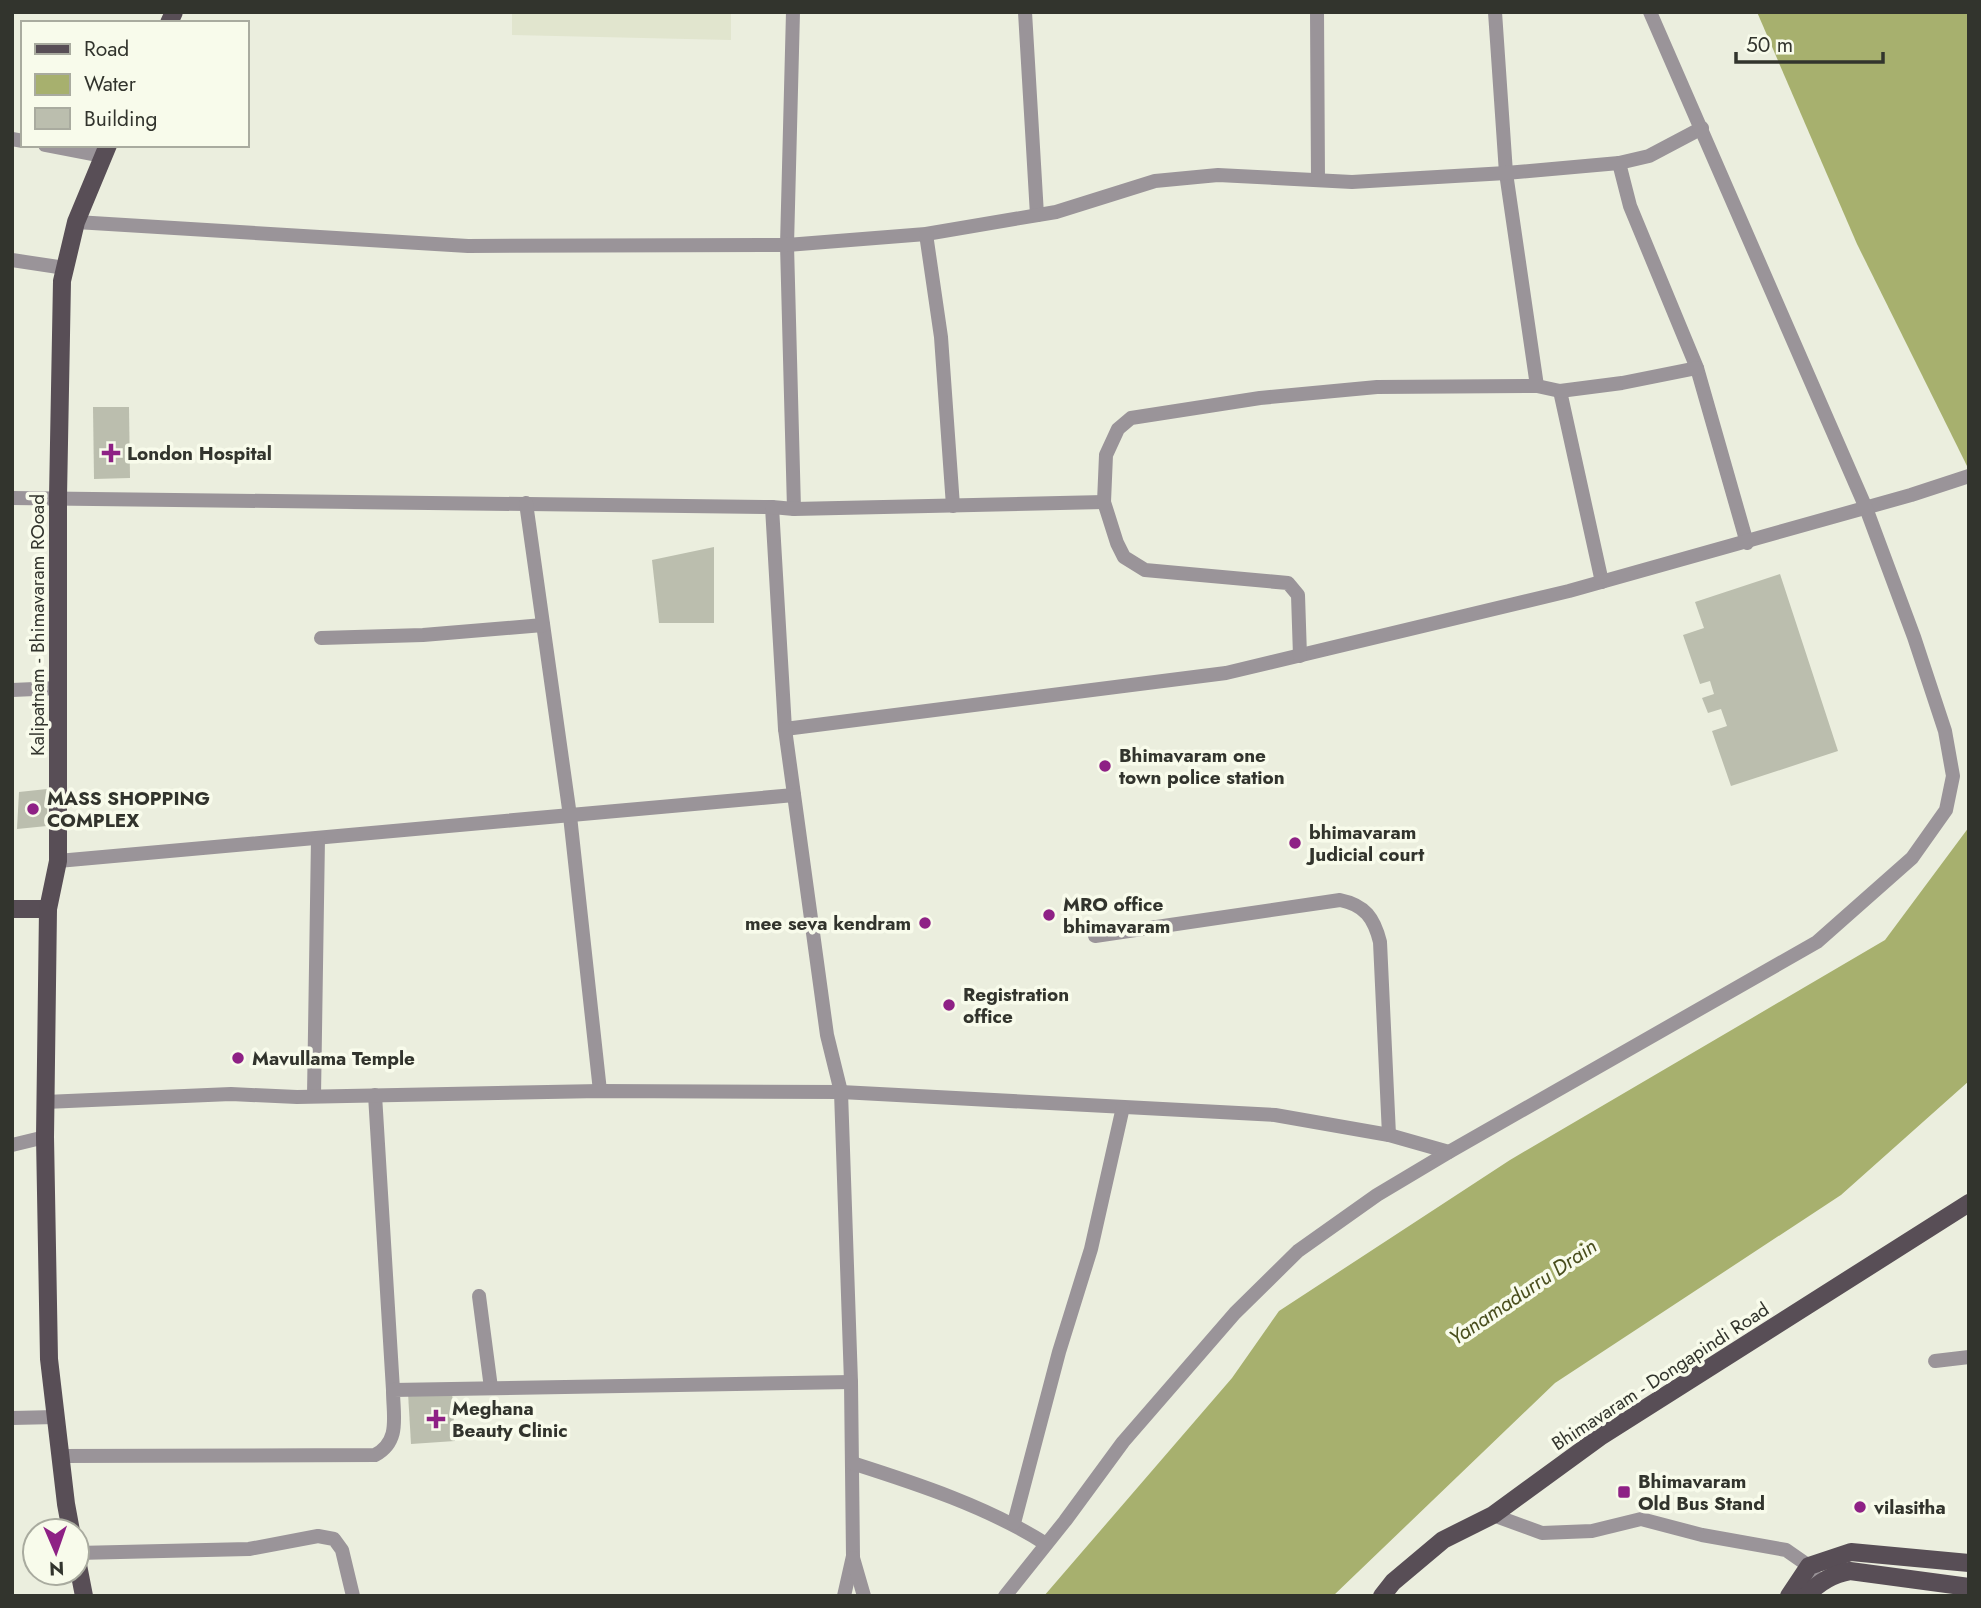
<svg xmlns="http://www.w3.org/2000/svg" width="1981" height="1608" font-family="Jost,sans-serif">
<style>
.built{fill:#e1e5ce}
.water{fill:#a7b06e}
.building{fill:#bbbeae}
.lines{fill:none;stroke-linecap:round;stroke-linejoin:round}
.street{stroke:#9a9499;stroke-width:14}
.primary{stroke:#584e56;stroke-width:18}
.poi-dot{fill:#8e2185;stroke:#f8fbeb;stroke-width:2.5}
.labels{text-anchor:middle;stroke-width:7;stroke-linejoin:round;paint-order:stroke}
.poi-label{font-size:19px;font-weight:bold;fill:#32342d;stroke:#f8fbeb;text-anchor:start}
.street-label{font-size:19px;fill:#32342d;stroke:#f8fbeb}
.water-label{font-size:21px;font-style:italic;fill:#484d1c;stroke:#f8fbeb}
</style>
<rect width="100%" height="100%" fill="#ebeede"/>
<path class="built" d="M512,12H731V40L512,35Z"/>
<g class="water">
<path d="M1757,12H1966L1969,17V470L1857,244Z"/>
<path d="M1969,827V1081L1841,1195L1555,1383L1333,1596H1044L1232,1378L1279,1311L1510,1160L1885,940Z"/>
</g>
<g class="building">
<path d="M93,407H129L130,478L94,479Z"/>
<path d="M714,547V623H659L652,560Z"/>
<path d="M1780,574L1838,751L1731,786L1712,731L1727,726L1721,709L1708,713L1702,698L1714,694L1710,681L1700,684L1683,635L1704,628L1695,602Z"/>
<path d="M47,789V826L17,829L19,792Z"/>
<path d="M452,1391L455,1441L411,1444L408,1393Z"/>
</g>
<g class="lines">
<g class="street">
<path d="M793,12L787,245L794,509"/>
<path d="M1025,12L1037,215"/>
<path d="M1317,12L1318,180"/>
<path d="M1495,12L1506,173L1537,386"/>
<path d="M12,139L23,141"/>
<path d="M45,145L102,156"/>
<path d="M1619,163L1630,206L1697,368L1747,543"/>
<path d="M76,222L468,246L787,245L926,234L1056,212L1155,181L1218,175L1352,182L1506,173L1619,163L1649,156L1702,128"/>
<path d="M926,234L941,337L953,506"/>
<path d="M12,260L65,268"/>
<path d="M1560,391L1602,582"/>
<path d="M12,498L772,507L785,729L1226,673L1569,591L1911,495L1969,476"/>
<path d="M526,503L570,816L600,1091"/>
<path d="M772,507L794,509L1104,502"/>
<path d="M321,638L423,635L543,625"/>
<path d="M1300,656L1298,595L1288,583L1145,570L1124,557L1117,543L1104,502L1106,455L1118,429L1131,418L1260,398L1377,387L1537,386L1560,391L1622,383L1697,368"/>
<path d="M12,690L58,688"/>
<path d="M785,729L827,1035L841,1092L851,1382L853,1556L844,1596"/>
<path d="M58,861L794,795"/>
<path d="M1095,936L1340,900C1365,905 1374,918 1380,942L1389,1135"/>
<path d="M375,1095L393,1390"/>
<path d="M314,1096L318,838"/>
<path d="M45,1102L231,1094L297,1097L600,1091L841,1092L1275,1115L1389,1135L1449,1152"/>
<path d="M12,1145L45,1137"/>
<path d="M479,1296L491,1388"/>
<path d="M1935,1361L1969,1357"/>
<path d="M12,1418L56,1417"/>
<path d="M60,1456L375,1455C401,1441 393,1416 393,1390L851,1382"/>
<path d="M852,1463C918,1484 988,1507 1046,1544"/>
<path d="M1493,1515L1542,1533L1592,1531L1641,1519L1702,1535L1786,1550L1809,1566L1819,1583"/>
<path d="M1014,1523L1059,1352L1091,1249L1123,1107"/>
<path d="M77,1553L249,1549L318,1536L334,1539L342,1550L353,1596"/>
<path d="M853,1558L864,1596"/>
<path d="M1005,1596L1065,1521L1123,1442L1235,1313L1298,1251L1377,1195L1449,1152L1817,942L1912,858L1946,810L1953,776L1945,731L1914,637L1866,508L1650,12"/>
</g>
<g class="primary">
<path d="M169,23L174,12"/>
<path d="M12,909H48"/>
<path d="M71,1531L66,1504L49,1359L45,1137L48,909L58,861V497L62,281L76,222L108,145"/>
<path d="M77,1560L84,1596"/>
<path d="M1382,1596L1393,1582L1443,1540L1493,1515L1600,1437L1969,1203"/>
<path d="M1789,1596L1809,1566L1851,1552L1969,1563"/>
<path d="M1806,1596C1819,1582 1832,1574 1850,1571L1969,1587"/>
</g>
</g>
<g class="poi-dot">
<path d="M107.5 442.5h7v7h7v7h-7v7h-7v-7h-7v-7h7z"/>
<circle cx="1105" cy="766" r="7"/>
<circle cx="33" cy="809" r="7"/>
<circle cx="1295" cy="843" r="7"/>
<circle cx="1049" cy="915" r="7"/>
<circle cx="925" cy="923" r="7"/>
<circle cx="949" cy="1005" r="7"/>
<circle cx="238" cy="1058" r="7"/>
<path d="M432.5 1408.5h7v7h7v7h-7v7h-7v-7h-7v-7h7z"/>
<rect x="1617" y="1485" width="14" height="14" rx="3.5"/>
<circle cx="1860" cy="1507" r="7"/>
</g>
<g class="labels">
<g class="poi-label">
<text x="127" y="460">London Hospital</text>
<text x="1119" y="762">Bhimavaram one<tspan x="1119" dy="22">town police station</tspan></text>
<text x="47" y="805">MASS SHOPPING<tspan x="47" dy="22">COMPLEX</tspan></text>
<text x="1309" y="839">bhimavaram<tspan x="1309" dy="22">Judicial court</tspan></text>
<text x="1063" y="911">MRO office<tspan x="1063" dy="22">bhimavaram</tspan></text>
<text x="911" y="930" text-anchor="end">mee seva kendram</text>
<text x="963" y="1001">Registration<tspan x="963" dy="22">office</tspan></text>
<text x="252" y="1065">Mavullama Temple</text>
<text x="452" y="1415">Meghana<tspan x="452" dy="22">Beauty Clinic</tspan></text>
<text x="1638" y="1488">Bhimavaram<tspan x="1638" dy="22">Old Bus Stand</tspan></text>
<text x="1874" y="1514">vilasitha</text>
</g>
<g class="street-label">
<text transform="translate(37 625) rotate(-90)" y="7">Kalipatnam - Bhimavaram ROoad</text>
<text transform="translate(1660 1376) rotate(-33)" y="7">Bhimavaram - Dongapindi Road</text>
</g>
<g class="water-label">
<text transform="translate(1523 1292) rotate(-34)" y="7">Yanamadurru Drain</text>
</g>
</g>
<rect width="1981" height="1608" fill="none" stroke="#32342d" stroke-width="28"/>
<rect x="21" y="21" width="228" height="126" fill="#f8fbeb" stroke="#a9ab9f" stroke-width="2"/>
<rect x="35" y="44" width="35" height="10" fill="#584e56" stroke="#a9ab9f" stroke-width="2"/>
<text x="84" y="56" font-size="21" fill="#32342d">Road</text>
<rect x="35" y="74" width="35" height="21" fill="#a7b06e" stroke="#a9ab9f" stroke-width="2"/>
<text x="84" y="91" font-size="21" fill="#32342d">Water</text>
<rect x="35" y="108" width="35" height="21" fill="#bbbeae" stroke="#a9ab9f" stroke-width="2"/>
<text x="84" y="126" font-size="21" fill="#32342d">Building</text>
<g transform="translate(56 1552) rotate(178)"><circle r="33" fill="#f8fbeb" stroke="#a9ab9f" stroke-width="2"/>
<path d="M0-5L12 26L0 18L-12 26Z" fill="#8e2185"/>
<text y="-10" font-size="19" font-weight="bold" text-anchor="middle" fill="#32342d">N</text>
</g>
<path d="M1736 52v10h147v-10" fill="none" stroke="#32342d" stroke-width="3.5"/>
<text x="1746" y="52" font-size="21" fill="#32342d" stroke="#f8fbeb" stroke-width="5" paint-order="stroke">50 m</text>
</svg>
